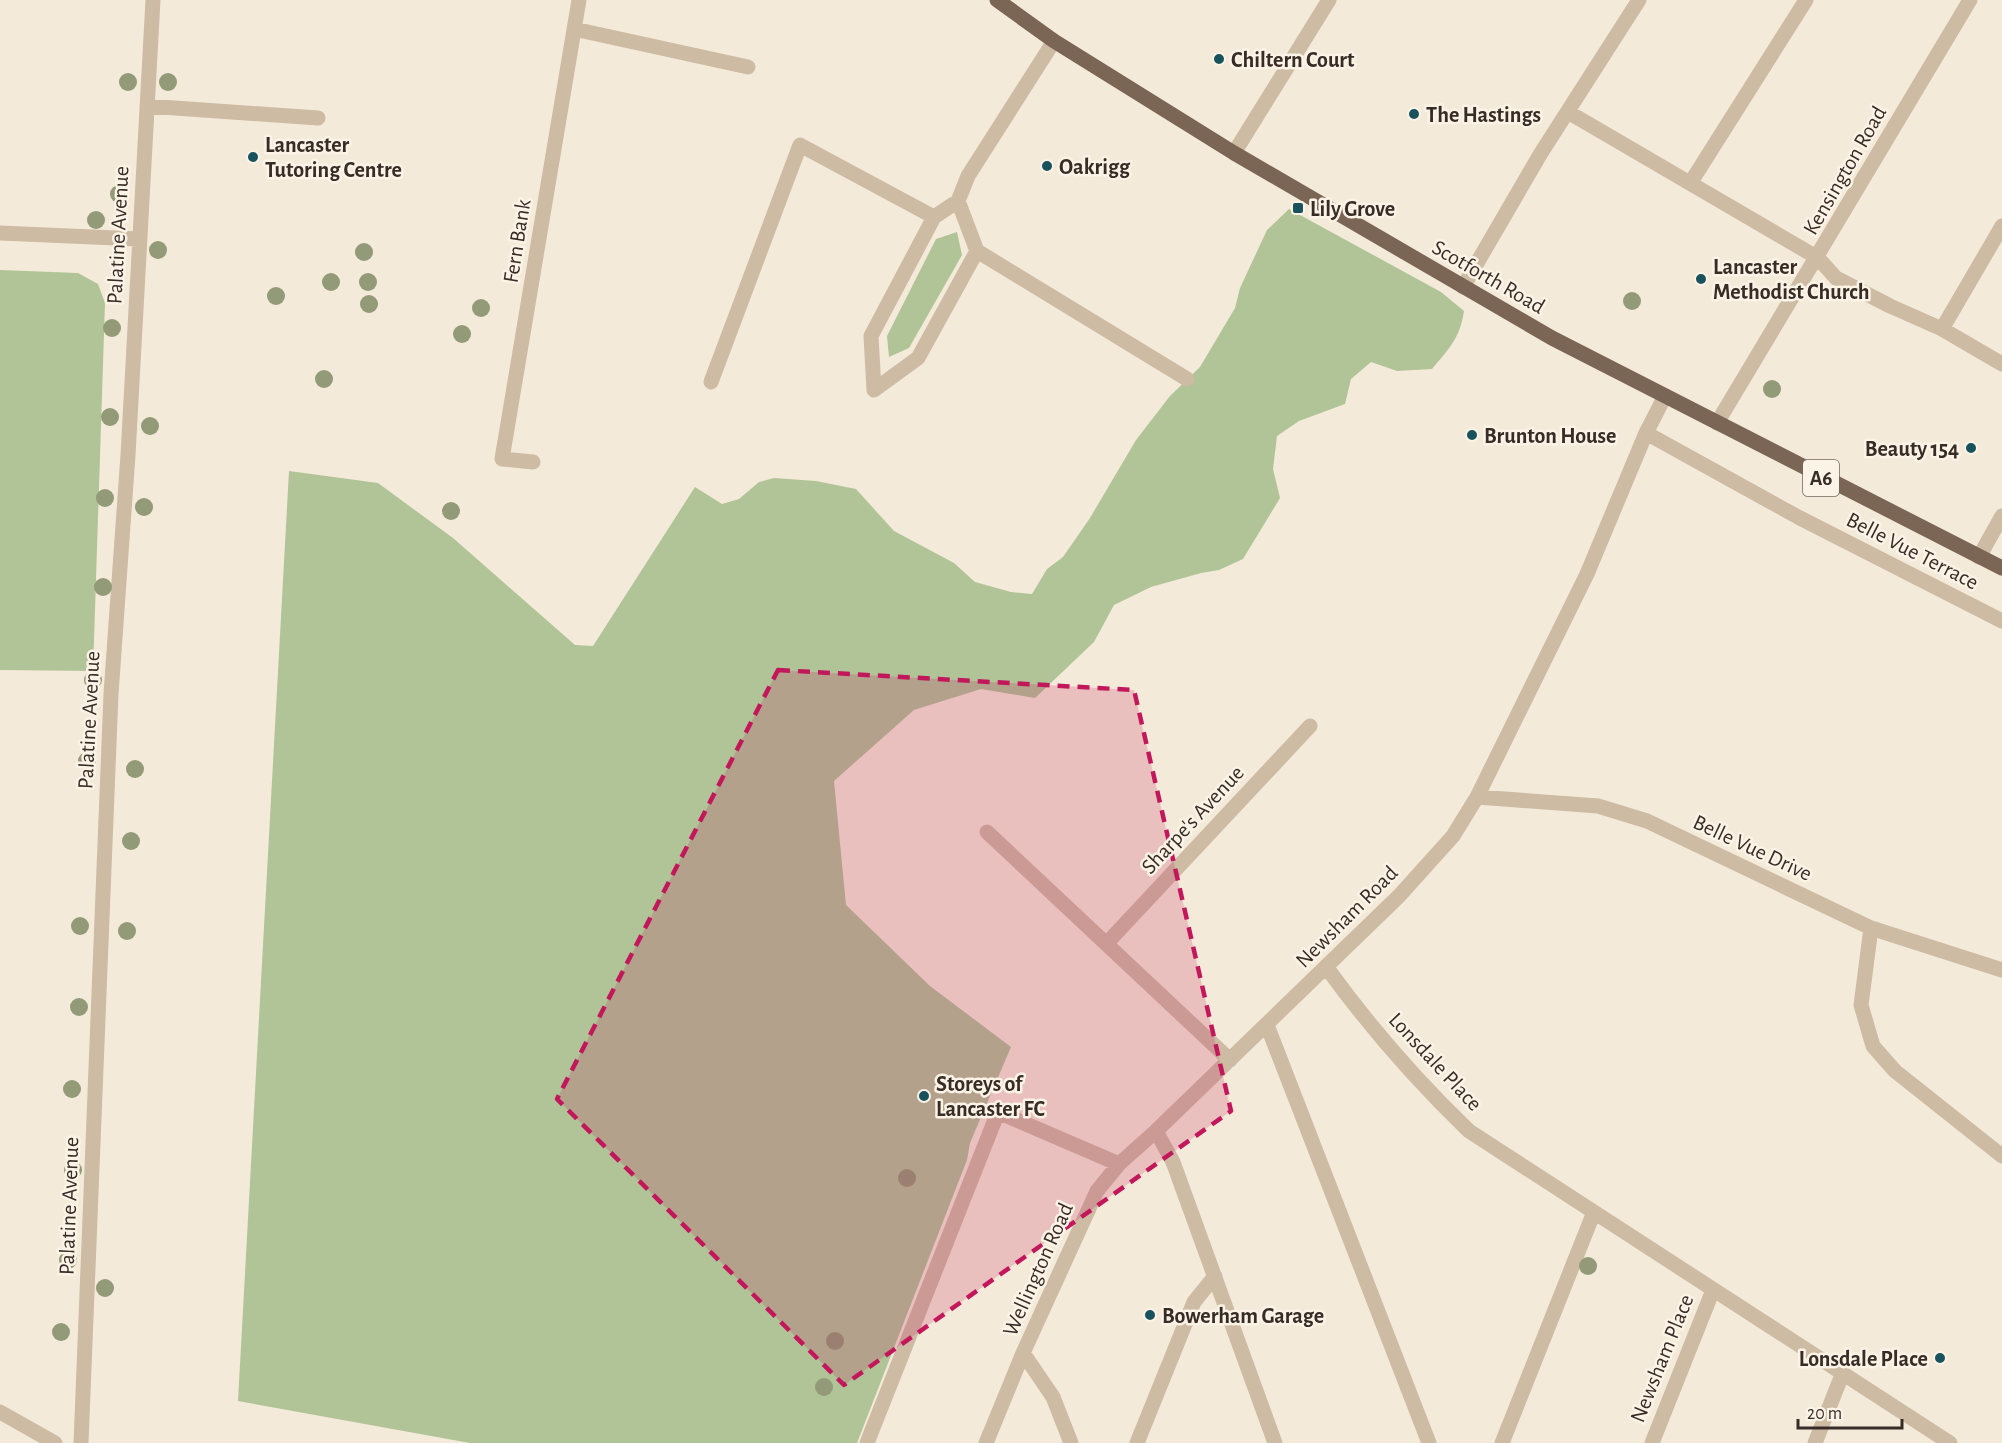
<svg xmlns="http://www.w3.org/2000/svg" width="2002" height="1443" font-family="'Alegreya Sans',sans-serif">
  <rect width="100%" height="100%" fill="#f4ead9"/>
  <path fill="#b1c498" d="M 1289,209 L 1441,292 L 1464,311 C 1460,338 1449,349 1432,369 L 1397,371 L 1371,362 L 1351,379 L 1345,404 L 1299,421 L 1277,436 L 1273,469 L 1280,498 L 1243,559 L 1219,570 L 1201,573 L 1151,587 L 1114,605 L 1094,642 L 1035,698 L 981,689 L 914,710 L 834,781 L 846,905 L 930,986 L 1011,1047 L 970,1143 L 967,1160 L 857,1443 L 470,1443 L 238,1401 L 289,471 L 378,483 L 453,538 L 575,645 L 593,646 L 695,487 L 722,504 L 739,499 L 759,482 L 774,478 L 816,481 L 856,489 L 894,531 L 954,563 L 975,582 L 1011,592 L 1032,594 L 1047,569 L 1063,557 L 1090,518 L 1136,440 L 1170,396 L 1200,367 L 1235,308 L 1240,288 L 1267,230 Z
    M 957,232 L 962,255 L 909,348 L 889,357 L 887,336 L 936,239 Z
    M 0,270 L 78,273 L 98,284 L 105,303 L 93,671 L 0,670 Z"/>
  <g fill="none" stroke-linecap="round" stroke-linejoin="round">
    <path stroke="#cdbba4" stroke-width="15" d="M 574,29 L 748,67
      M 147,106 L 318,118
      M 1568,112 L 1818,258 L 1836,278 L 1890,306 L 1942,329 L 2002,364
      M 1234,153 L 1329,0
      M 1691,182 L 1806,0
      M 958,201 L 977,251 L 918,358 L 874,390 L 871,336 L 934,217 L 958,201 L 968,176 L 1054,41
      M 0,233 L 139,239
      M 977,251 L 1187,379
      M 1463,287 L 1541,153 L 1639,0
      M 1942,329 L 2002,226
      M 711,382 L 800,145 L 934,217
      M 1717,423 L 1970,0
      M 1646,433 L 1798,517 L 2002,621
      M 533,462 L 502,459 L 579,0
      M 1979,557 L 2002,516
      M 1477,797 L 1598,806 L 1647,821 L 1871,928 L 2002,970
      M 987,832 L 1230,1060
      M 1871,928 L 1861,1005 L 1873,1046 L 1895,1071 L 2002,1156
      M 1107,943 L 1310,726
      M 1327,968 C 1369,1026 1417,1081 1469,1131 L 1950,1443
      M 1267,1025 L 1429,1443
      M 1023,1353 L 1053,1397 L 1071,1443
      M 0,1412 L 55,1443
      M 81,1443 L 111,694 L 128,455 L 153,0
      M 867,1443 L 998,1112 L 1119,1164
      M 986,1443 L 1023,1353 L 1097,1191 L 1119,1164 L 1156,1131
      M 1137,1443 L 1194,1302 L 1215,1276
      M 1275,1443 L 1173,1162 L 1156,1131 L 1399,896 L 1453,836 L 1477,797 L 1587,574 L 1646,433 L 1665,396
      M 1502,1443 L 1594,1212
      M 1652,1443 L 1713,1290
      M 1815,1443 L 1842,1375"/>
    <path stroke="#7b6656" stroke-width="15" d="M 997,0 L 1054,41 L 1234,153 L 1552,338 L 2002,568"/>
  </g>
  <g fill="#929a78">
    <circle cx="128" cy="82" r="9"/>
    <circle cx="168" cy="82" r="9"/>
    <circle cx="119" cy="194" r="9"/>
    <circle cx="96" cy="220" r="9"/>
    <circle cx="158" cy="250" r="9"/>
    <circle cx="364" cy="252" r="9"/>
    <circle cx="331" cy="282" r="9"/>
    <circle cx="368" cy="282" r="9"/>
    <circle cx="276" cy="296" r="9"/>
    <circle cx="1632" cy="301" r="9"/>
    <circle cx="369" cy="304" r="9"/>
    <circle cx="481" cy="308" r="9"/>
    <circle cx="112" cy="328" r="9"/>
    <circle cx="462" cy="334" r="9"/>
    <circle cx="324" cy="379" r="9"/>
    <circle cx="1772" cy="389" r="9"/>
    <circle cx="110" cy="417" r="9"/>
    <circle cx="150" cy="426" r="9"/>
    <circle cx="105" cy="498" r="9"/>
    <circle cx="144" cy="507" r="9"/>
    <circle cx="451" cy="511" r="9"/>
    <circle cx="103" cy="587" r="9"/>
    <circle cx="93" cy="680" r="9"/>
    <circle cx="87" cy="761" r="9"/>
    <circle cx="135" cy="769" r="9"/>
    <circle cx="131" cy="841" r="9"/>
    <circle cx="80" cy="926" r="9"/>
    <circle cx="127" cy="931" r="9"/>
    <circle cx="79" cy="1007" r="9"/>
    <circle cx="72" cy="1089" r="9"/>
    <circle cx="73" cy="1170" r="9"/>
    <circle cx="907" cy="1178" r="9"/>
    <circle cx="68" cy="1260" r="9"/>
    <circle cx="1588" cy="1266" r="9"/>
    <circle cx="105" cy="1288" r="9"/>
    <circle cx="61" cy="1332" r="9"/>
    <circle cx="835" cy="1341" r="9"/>
    <circle cx="824" cy="1387" r="9"/>
  </g>
  <path fill="#c2185b" fill-opacity="0.2" stroke="#c2185b" stroke-width="4.5" stroke-dasharray="12 8" stroke-linejoin="round" d="M 778,670 L 1134,690 L 1231,1111 L 844,1385 L 557,1099 Z"/>
  <g fill="#18525d" stroke="#fbf3e6" stroke-width="2">
    <circle cx="1219" cy="59" r="6"/>
    <circle cx="1414" cy="114" r="6"/>
    <circle cx="253" cy="157" r="6"/>
    <circle cx="1047" cy="166" r="6"/>
    <rect x="1292" y="202" width="12" height="12" rx="3"/>
    <circle cx="1701" cy="279" r="6"/>
    <circle cx="1472" cy="435" r="6"/>
    <circle cx="1971" cy="448" r="6"/>
    <circle cx="924" cy="1096" r="6"/>
    <circle cx="1150" cy="1315" r="6"/>
    <circle cx="1940" cy="1358" r="6"/>
  </g>
  <g text-anchor="middle" stroke-width="5" stroke-linejoin="round" paint-order="stroke">
    <rect fill="#fbf3e6" stroke="#726860" stroke-width="1.5" x="1803" y="460" width="36" height="36" rx="4.5"/>
    <g font-size="21" font-weight="bold" fill="#382d26">
      <text x="1821" y="485">A6</text>
    </g>
    <g font-size="22" font-weight="bold" fill="#382d26" stroke="#fbf3e6" text-anchor="start">
      <text x="1231" y="67">Chiltern Court</text>
      <text x="1426" y="122">The Hastings</text>
      <text x="265" y="152">Lancaster<tspan x="265" dy="25">Tutoring Centre</tspan></text>
      <text x="1059" y="174">Oakrigg</text>
      <text x="1310" y="216">Lily Grove</text>
      <text x="1713" y="274">Lancaster<tspan x="1713" dy="25">Methodist Church</tspan></text>
      <text x="1484" y="443">Brunton House</text>
      <text x="1959" y="456" text-anchor="end">Beauty 154</text>
      <text x="936" y="1091">Storeys of<tspan x="936" dy="25">Lancaster FC</tspan></text>
      <text x="1162" y="1323">Bowerham Garage</text>
      <text x="1928" y="1366" text-anchor="end">Lonsdale Place</text>
    </g>
    <g font-size="22" fill="#382d26" stroke="#fbf3e6">
      <text transform="translate(1844 170) rotate(-60)" y="8">Kensington Road</text>
      <text transform="translate(117 235) rotate(-87)" y="8">Palatine Avenue</text>
      <text transform="translate(516 241) rotate(-81)" y="8">Fern Bank</text>
      <text transform="translate(1489 276) rotate(30)" y="8">Scotforth Road</text>
      <text transform="translate(1913 550) rotate(27)" y="8">Belle Vue Terrace</text>
      <text transform="translate(88 720) rotate(-87)" y="8">Palatine Avenue</text>
      <text transform="translate(1192 819) rotate(-47)" y="8">Sharpe's Avenue</text>
      <text transform="translate(1753 847) rotate(25)" y="8">Belle Vue Drive</text>
      <text transform="translate(1346 916) rotate(-45)" y="8">Newsham Road</text>
      <text transform="translate(1436 1061) rotate(47)" y="8">Lonsdale Place</text>
      <text transform="translate(68 1206) rotate(-88)" y="8">Palatine Avenue</text>
      <text transform="translate(1037 1269) rotate(-66)" y="8">Wellington Road</text>
      <text transform="translate(1661 1358) rotate(-68)" y="8">Newsham Place</text>
    </g>
  </g>
  <path d="M1798 1419v9h104v-9" fill="none" stroke="#382d26" stroke-width="3"/>
  <text x="1807" y="1419" font-size="18" fill="#382d26" stroke="#fbf3e6" stroke-width="4.5" paint-order="stroke">20 m</text>
</svg>
